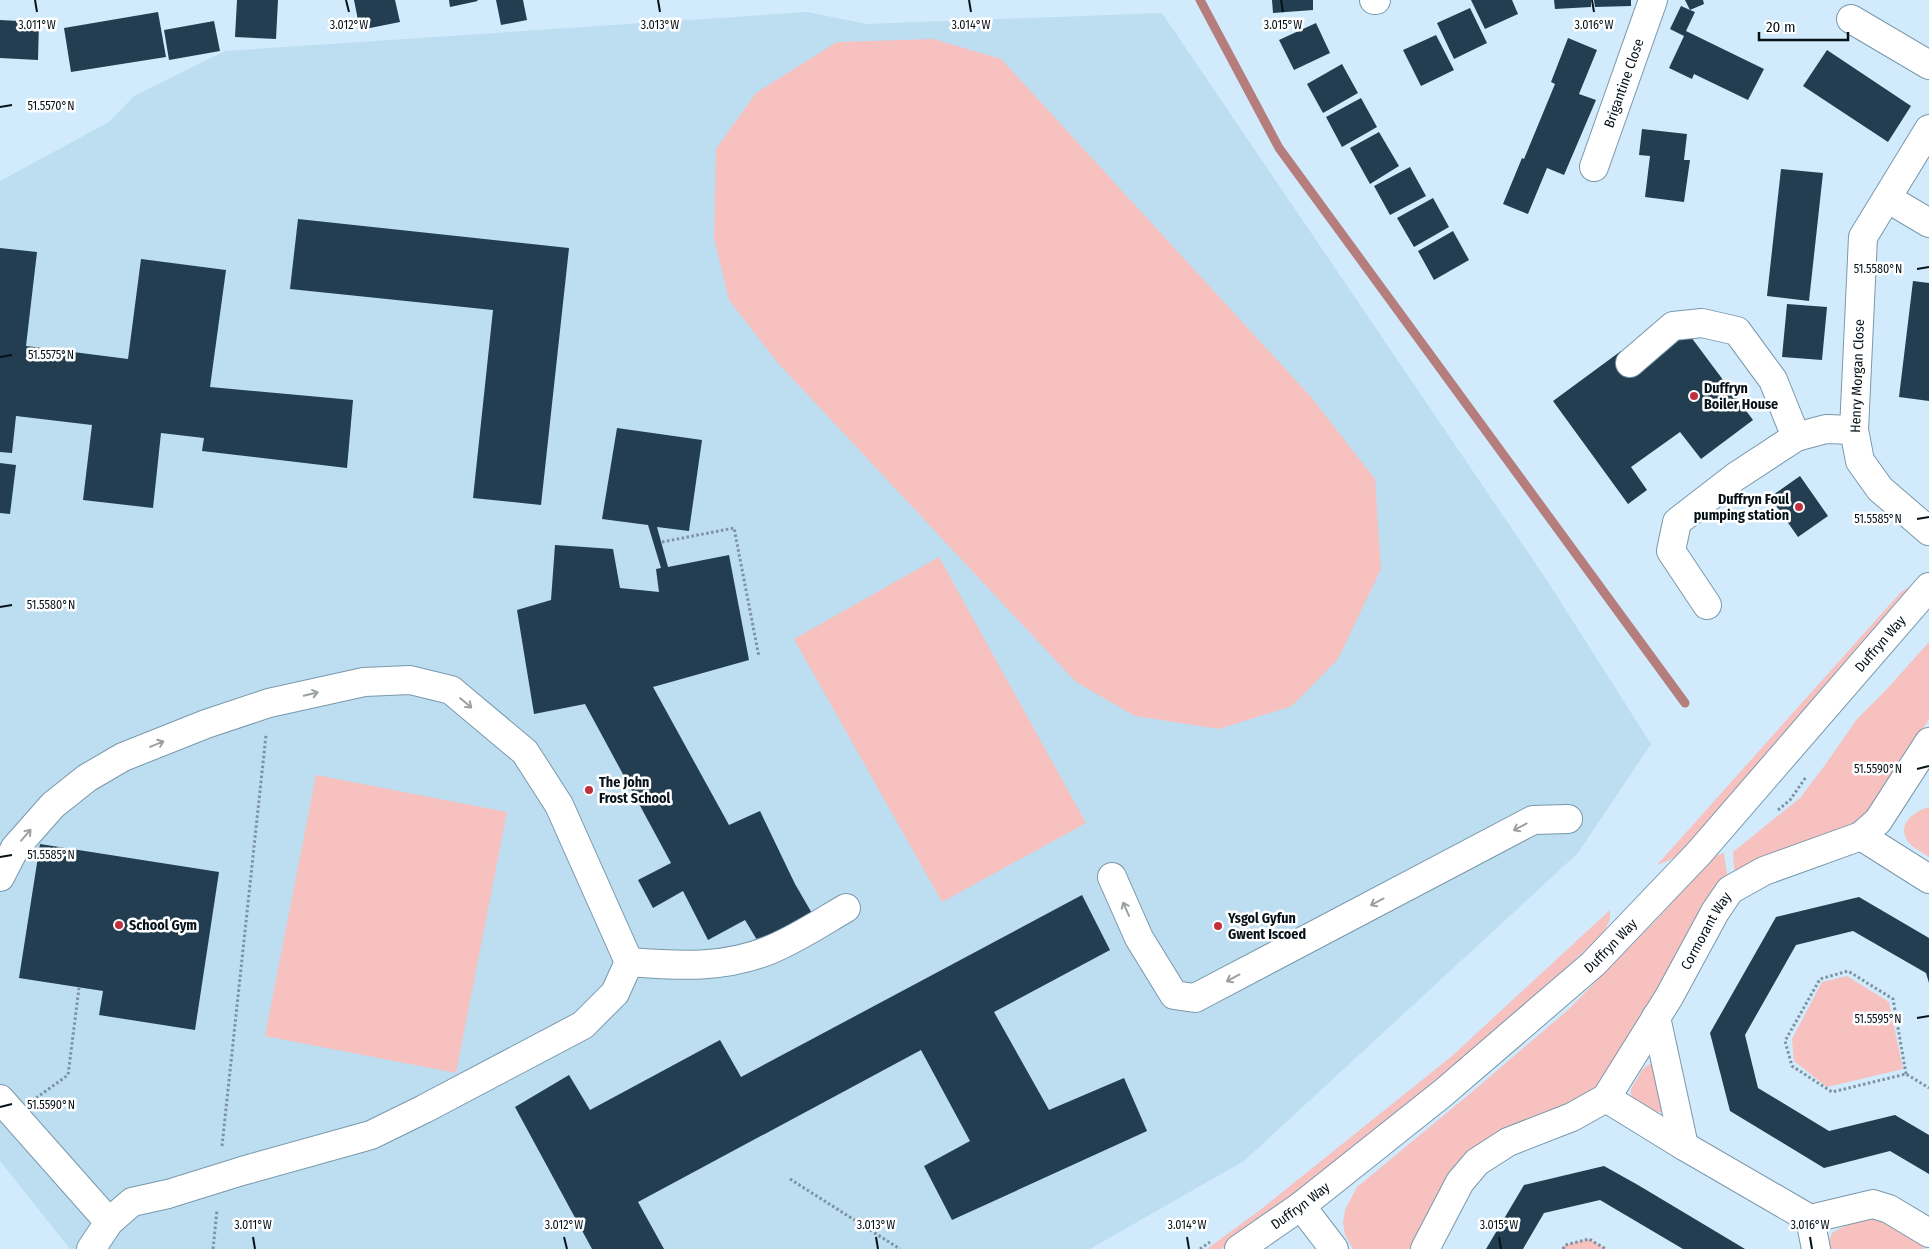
<svg xmlns="http://www.w3.org/2000/svg" width="1929" height="1249" font-family="'Fira Sans Condensed',sans-serif">
  <rect width="100%" height="100%" fill="#d1ebfd"/>
  <path fill="#bdddf1" d="M 807,12 L 867,24 L 1162,13 L 1548,582 L 1651,744 L 1578,853 L 1244,1161 L 1090,1249 L 70,1249 L 0,1161 L 0,181 L 109,122 L 134,96 L 225,51 Z"/>
  <path fill="#f6c1be" d="M 933,39 L 1001,59 L 1311,397 L 1375,479 L 1381,569 L 1338,659 L 1292,706 L 1219,729 L 1135,716 L 1076,682 L 778,363 L 729,300 L 714,238 L 716,149 L 756,93 L 837,42 Z
    M 939,557 L 1086,823 L 942,902 L 794,639 Z
    M 1909,587 L 1918,587 L 1683,852 L 1670,860 L 1657,865 L 1901,592 Z
    M 1929,642 L 1929,719 L 1881,799 L 1866,815 L 1849,826 L 1735,881 L 1733,852 L 1800,798 L 1825,765 L 1857,719 L 1886,690 Z
    M 316,775 L 507,812 L 456,1073 L 265,1036 Z
    M 1929,807 L 1929,857 C 1922,852 1911,847 1907,840 C 1897,823 1915,811 1929,807 Z
    M 1724,853 L 1729,886 L 1598,1086 L 1578,1100 L 1507,1131 L 1416,1249 L 1353,1249 L 1345,1235 L 1343,1222 L 1345,1210 L 1357,1187 L 1472,1092 L 1569,1009 L 1660,916 L 1713,857 Z
    M 1610,910 L 1610,919 L 1603,934 L 1456,1069 L 1311,1188 L 1221,1249 L 1207,1249 L 1260,1210 L 1452,1056 Z
    M 1847,976 L 1889,1002 L 1903,1069 L 1827,1087 L 1794,1061 L 1792,1039 L 1822,982 Z
    M 1650,1064 L 1656,1067 L 1663,1107 L 1661,1112 C 1652,1112 1628,1101 1631,1090 C 1632,1085 1637,1080 1639,1076 C 1642,1070 1644,1067 1650,1064 Z
    M 1871,1218 L 1885,1219 L 1921,1243 L 1924,1249 L 1826,1249 L 1832,1233 L 1843,1227 Z
    M 1589,1239 L 1606,1249 L 1563,1249 L 1565,1245 Z"/>
  <g fill="none" stroke-linecap="round" stroke-linejoin="round">
    <path stroke="#b57d7b" stroke-width="9" d="M 1200,0 L 1279,148 L 1685,703"/>
  </g>
  <path fill="#223e50" d="M 237,0 L 278,0 L 276,39 L 235,37 Z
    M 354,0 L 395,0 L 400,22 L 360,30 Z
    M 449,0 L 477,0 L 478,1 L 450,7 Z
    M 496,0 L 523,0 L 527,20 L 501,25 Z
    M 1272,0 L 1313,0 L 1313,10 L 1273,13 Z
    M 1471,0 L 1512,0 L 1518,14 L 1485,29 Z
    M 1554,0 L 1591,0 L 1591,7 L 1555,9 Z
    M 1594,0 L 1631,0 L 1631,6 L 1595,7 Z
    M 1685,0 L 1703,0 L 1704,4 L 1690,10 L 1695,12 L 1686,31 L 1764,69 L 1748,100 L 1694,74 L 1692,79 L 1669,68 L 1684,36 L 1670,29 L 1681,6 L 1690,10 Z
    M 1470,8 L 1487,43 L 1454,59 L 1437,23 Z
    M 158,12 L 166,57 L 71,72 L 64,28 Z
    M 0,20 L 39,22 L 38,60 L 0,58 Z
    M 214,21 L 220,51 L 169,60 L 164,30 Z
    M 1316,23 L 1330,53 L 1294,70 L 1279,40 Z
    M 1436,35 L 1454,70 L 1421,86 L 1403,50 Z
    M 1568,38 L 1597,50 L 1579,94 L 1596,100 L 1564,175 L 1547,168 L 1528,214 L 1503,204 L 1522,158 L 1524,159 L 1555,84 L 1551,82 Z
    M 1827,50 L 1911,106 L 1888,142 L 1803,86 Z
    M 1342,64 L 1358,93 L 1323,113 L 1307,84 Z
    M 1361,98 L 1377,127 L 1342,147 L 1326,117 Z
    M 1642,129 L 1687,134 L 1684,160 L 1690,160 L 1684,202 L 1645,197 L 1650,156 L 1639,155 Z
    M 1379,132 L 1399,166 L 1370,184 L 1350,148 Z
    M 1410,167 L 1426,196 L 1390,215 L 1374,186 Z
    M 1781,169 L 1823,173 L 1809,301 L 1767,296 Z
    M 1433,198 L 1449,227 L 1414,247 L 1397,218 Z
    M 298,219 L 569,248 L 541,505 L 473,498 L 493,310 L 290,289 Z
    M 1453,231 L 1469,260 L 1434,280 L 1418,251 Z
    M 0,248 L 37,252 L 26,346 L 128,359 L 141,259 L 226,270 L 210,387 L 353,400 L 347,468 L 202,451 L 204,438 L 161,433 L 153,508 L 83,500 L 92,425 L 16,416 L 12,453 L 0,452 Z
    M 1913,281 L 1929,283 L 1929,401 L 1899,397 Z
    M 1787,304 L 1827,307 L 1822,360 L 1782,357 Z
    M 1688,333 L 1753,420 L 1701,459 L 1680,432 L 1631,467 L 1647,490 L 1628,504 L 1553,401 L 1621,351 L 1636,372 Z
    M 617,428 L 702,440 L 689,531 L 657,527 L 668,567 L 729,555 L 749,660 L 653,687 L 729,825 L 760,811 L 795,884 L 813,915 L 760,945 L 745,920 L 708,940 L 683,891 L 653,908 L 638,880 L 671,863 L 585,704 L 534,714 L 517,610 L 551,600 L 555,545 L 613,549 L 620,588 L 659,592 L 656,569 L 661,568 L 648,525 L 602,519 Z
    M 0,463 L 16,465 L 10,514 L 0,513 Z
    M 1800,476 L 1828,516 L 1798,537 L 1770,497 Z
    M 40,844 L 219,872 L 195,1030 L 99,1015 L 103,991 L 19,978 Z
    M 1082,895 L 1110,950 L 994,1012 L 1049,1110 L 1124,1078 L 1147,1131 L 952,1220 L 924,1166 L 970,1141 L 921,1050 L 638,1202 L 664,1249 L 592,1249 L 515,1107 L 569,1075 L 590,1110 L 720,1040 L 741,1077 Z
    M 1859,897 L 1929,938 L 1929,983 L 1926,973 L 1853,931 L 1796,945 L 1745,1035 L 1758,1088 L 1829,1131 L 1895,1115 L 1929,1135 L 1929,1174 L 1890,1151 L 1824,1168 L 1730,1111 L 1710,1033 L 1776,917 Z
    M 1604,1166 L 1638,1185 L 1745,1249 L 1683,1249 L 1600,1200 L 1544,1213 L 1523,1249 L 1486,1249 L 1524,1185 Z"/>
  <g fill="none" stroke-linecap="round" stroke-linejoin="round">
    <g stroke="#7998ac" stroke-width="30">
      <g id="minor">
        <path d="M 1374,0 L 1376,0"/>
        <path d="M 1851,19 L 1929,65"/>
        <path d="M 1929,129 L 1863,237 L 1854,430 L 1860,461 L 1880,489 L 1929,531"/>
        <path id="s1" d="M 1594,167 L 1653,0"/>
        <path d="M 1887,198 L 1929,223"/>
        <path d="M 1630,363 L 1673,326 L 1702,323 L 1737,331 L 1773,380 L 1796,437"/>
        <path d="M 1707,605 L 1671,551 L 1677,522 L 1735,477 L 1796,437 L 1826,429 L 1854,430"/>
        <path d="M 1861,836 L 1929,879"/>
        <path d="M 0,877 L 15,848 L 53,805 L 87,778 L 123,757 L 206,724 L 269,703 L 364,682 L 410,680 L 451,690 L 525,752 L 559,805 L 629,962 L 615,993 L 583,1025 L 424,1109 L 371,1135 L 242,1171 L 168,1194 L 132,1202 L 109,1222 L 91,1249"/>
        <path d="M 1112,877 L 1139,938 L 1174,995 L 1195,998 L 1533,820 L 1568,819"/>
        <path d="M 629,962 C 679,966 725,969 772,949 C 798,938 822,922 846,908"/>
        <path d="M 1656,1017 L 1684,1146"/>
        <path d="M 1606,1098 L 1684,1146 L 1810,1219 L 1873,1204 L 1889,1209 L 1929,1233"/>
        <path d="M 0,1099 L 109,1222"/>
        <path d="M 1301,1206 L 1334,1249"/>
        <path d="M 1810,1219 L 1816,1249"/>
        <path id="s2" d="M 1239,1249 L 1301,1206 L 1443,1093 L 1593,964 L 1699,853 L 1929,587"/>
        <path id="s3" d="M 1425,1249 L 1460,1182 L 1477,1162 L 1508,1142 L 1572,1117 L 1606,1098 L 1669,997 L 1715,912 L 1730,890 L 1764,871 L 1861,836 L 1878,821 L 1929,742"/>
      </g>
    </g>
    <path stroke="#7d929f" stroke-width="3" stroke-dasharray="2.5 2.5" stroke-linecap="butt" d="M 662,542 L 734,528 L 759,657
      M 1778,810 L 1790,800 L 1806,777
      M 1906,1074 L 1893,999 L 1848,971 L 1820,979 L 1785,1041 L 1792,1066 L 1832,1092 L 1906,1074 L 1929,1088
      M 36,1098 L 68,1075 L 79,988
      M 222,1146 L 266,735
      M 790,1179 L 900,1249
      M 213,1249 L 217,1210
      M 1200,1249 L 1210,1242
      M 1563,1249 L 1565,1245 L 1589,1239 L 1606,1249"/>
    <use href="#minor" stroke="#fff" stroke-width="28"/>
  </g>
  <defs><path id="oneway-shaft" d="M-6 0H5M1.5-3L5.5 0L1.5 3" fill="none" stroke-width="1.6" stroke-linecap="round" stroke-linejoin="round" transform="scale(1.25)"/></defs>
  <g stroke="#9ba0a3">
    <use href="#oneway-shaft" transform="translate(311 694) rotate(-13)"/>
    <use href="#oneway-shaft" transform="translate(466 703) rotate(40)"/>
    <use href="#oneway-shaft" transform="translate(157 744) rotate(-22)"/>
    <use href="#oneway-shaft" transform="translate(1520 827) rotate(152)"/>
    <use href="#oneway-shaft" transform="translate(26 835) rotate(-49)"/>
    <use href="#oneway-shaft" transform="translate(1377 902) rotate(152)"/>
    <use href="#oneway-shaft" transform="translate(1126 909) rotate(-114)"/>
    <use href="#oneway-shaft" transform="translate(1233 978) rotate(152)"/>
  </g>
  <path fill="none" stroke="#061219" stroke-width="2" d="M 35,0 L 37,12M 346,0 L 349,12M 658,0 L 660,12M 969,0 L 971,12M 1281,0 L 1283,12M 1592,0 L 1594,12M 0,107 L 12,105M 1917,269 L 1929,267M 0,357 L 12,355M 1917,519 L 1929,517M 0,607 L 12,605M 1917,769 L 1929,766M 0,857 L 12,855M 1917,1018 L 1929,1016M 0,1107 L 12,1104M 253,1237 L 255,1249M 564,1237 L 567,1249M 876,1237 L 878,1249M 1187,1237 L 1189,1249M 1499,1237 L 1501,1249M 1810,1237 L 1812,1249"/>
  <g fill="#c0303c" stroke="#fff" stroke-width="2">
    <circle cx="1694" cy="396" r="5"/>
    <circle cx="1799" cy="507" r="5"/>
    <circle cx="589" cy="790" r="5"/>
    <circle cx="119" cy="925" r="5"/>
    <circle cx="1218" cy="926" r="5"/>
  </g>
  <g text-anchor="middle" stroke-width="5" stroke-linejoin="round" paint-order="stroke">
    <g font-size="14" fill="#061219" stroke="#fff">
      <text dy="5" stroke="none"><textPath href="#s1" startOffset="89">Brigantine Close</textPath></text>
      <text transform="translate(1857 376) rotate(-88)" y="5">Henry Morgan Close</text>
      <text dy="5" stroke="none"><textPath href="#s2" startOffset="885">Duffryn Way</textPath></text>
      <text dy="5" stroke="none"><textPath href="#s3" startOffset="441">Cormorant Way</textPath></text>
      <text dy="5" stroke="none"><textPath href="#s2" startOffset="480">Duffryn Way</textPath></text>
      <text dy="5" stroke="none"><textPath href="#s2" startOffset="75">Duffryn Way</textPath></text>
    </g>
    <g font-size="14" font-weight="bold" fill="#061219" stroke="#fff" text-anchor="start">
      <text x="1704" y="393">Duffryn<tspan x="1704" dy="16">Boiler House</tspan></text>
      <text x="1789" y="504" text-anchor="end">Duffryn Foul<tspan x="1789" dy="16">pumping station</tspan></text>
      <text x="599" y="787">The John<tspan x="599" dy="16">Frost School</tspan></text>
      <text x="1228" y="923">Ysgol Gyfun<tspan x="1228" dy="16">Gwent Iscoed</tspan></text>
      <text x="129" y="930">School Gym</text>
    </g>
  </g>
  <g font-size="12" text-anchor="middle" fill="#061219" stroke="#fff" stroke-width="5" stroke-linejoin="round" paint-order="stroke">
    <text x="37" y="29">3.011°W</text>
    <text x="349" y="29">3.012°W</text>
    <text x="660" y="29">3.013°W</text>
    <text x="971" y="29">3.014°W</text>
    <text x="1283" y="29">3.015°W</text>
    <text x="1594" y="29">3.016°W</text>
    <text x="51" y="110">51.5570°N</text>
    <text x="1878" y="273">51.5580°N</text>
    <text x="51" y="359">51.5575°N</text>
    <text x="1878" y="523">51.5585°N</text>
    <text x="51" y="609">51.5580°N</text>
    <text x="1878" y="773">51.5590°N</text>
    <text x="51" y="859">51.5585°N</text>
    <text x="1878" y="1023">51.5595°N</text>
    <text x="51" y="1109">51.5590°N</text>
    <text x="253" y="1229">3.011°W</text>
    <text x="564" y="1229">3.012°W</text>
    <text x="876" y="1229">3.013°W</text>
    <text x="1187" y="1229">3.014°W</text>
    <text x="1499" y="1229">3.015°W</text>
    <text x="1810" y="1229">3.016°W</text>
  </g>
  <path d="M1759 32v8h89v-8" fill="none" stroke="#061219" stroke-width="2.5"/>
  <text x="1766" y="32" font-size="15" fill="#061219" stroke="#ffffff" stroke-width="4" paint-order="stroke">20 m</text>
</svg>
